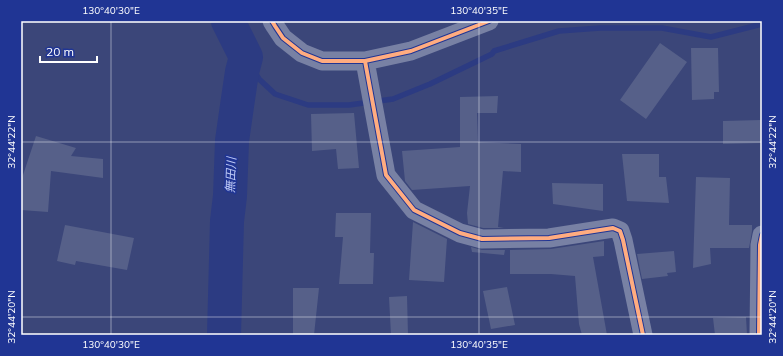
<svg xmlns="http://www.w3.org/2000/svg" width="783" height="356" font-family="Mulish,'Noto Sans JP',sans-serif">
  <rect width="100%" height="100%" fill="#3b4679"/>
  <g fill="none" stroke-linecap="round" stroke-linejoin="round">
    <path stroke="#2c3b82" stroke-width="5.5" d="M 246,57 L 259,79 L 275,94 L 308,105 L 349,105 L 393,99 L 430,84 L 492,54 L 494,51 L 559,31 L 600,28 L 662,28 L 711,37 L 762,24"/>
    <path stroke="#2c3b82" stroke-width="34" d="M 224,335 L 227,221 L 230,196 L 232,141 L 238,99 L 242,72 L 246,57 L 228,21"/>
  </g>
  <path fill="#566089" d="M 660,43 L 687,62 L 646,119 L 620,100 Z
    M 691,48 L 718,48 L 719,92 L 714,92 L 714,99 L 692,100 Z
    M 498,96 L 497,113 L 477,113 L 478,142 L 521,144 L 521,172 L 503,171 L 498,227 L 504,228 L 483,228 L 468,224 L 467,213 L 470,186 L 412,190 L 405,181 L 402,151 L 460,147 L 460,97 Z
    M 354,113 L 359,168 L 338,169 L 336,149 L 312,151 L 311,114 Z
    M 761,120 L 761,143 L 723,144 L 723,121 Z
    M 36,136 L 76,148 L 71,156 L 103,159 L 103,178 L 51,171 L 48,212 L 21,210 L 21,181 Z
    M 622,154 L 659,154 L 659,177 L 666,177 L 669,203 L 627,201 Z
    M 696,177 L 730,178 L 729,225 L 752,225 L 752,231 L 749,248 L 710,248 L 711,264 L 693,268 Z
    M 552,183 L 603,184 L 603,211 L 553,204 Z
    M 336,213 L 371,213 L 370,253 L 374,253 L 373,284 L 339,284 L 343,237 L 335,237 Z
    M 413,222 L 447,239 L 444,282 L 409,280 Z
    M 65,225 L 134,238 L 127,270 L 76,261 L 75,265 L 57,261 Z
    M 604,241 L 604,256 L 593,257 L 607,335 L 582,335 L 579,324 L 575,276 L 551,274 L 510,274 L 510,250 L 551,249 Z
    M 471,247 L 482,250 L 505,250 L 504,255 L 472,252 Z
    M 674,251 L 676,272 L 667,273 L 668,276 L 642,279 L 637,254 Z
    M 507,287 L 515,325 L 491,329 L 483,291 Z
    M 293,288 L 319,288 L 314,335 L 293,335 Z
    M 407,296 L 408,335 L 391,335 L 389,297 Z
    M 746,317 L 747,335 L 715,335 L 713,318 Z"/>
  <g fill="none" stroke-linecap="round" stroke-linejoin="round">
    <path stroke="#7881a4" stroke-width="19" d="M 272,21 L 275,26 L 283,38 L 302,53 L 322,61 L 365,61 L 411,51 L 489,21
      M 365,61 L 386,175 L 414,210 L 460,233 L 482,239 L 549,238 L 613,228 L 620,231 L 623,240 L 643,335
      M 759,335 L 760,245 L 762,235"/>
    <g stroke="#203594" stroke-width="6">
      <path id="cycleway" d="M 272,21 L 275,26 L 283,38 L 302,53 L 322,61 L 365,61 L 411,51 L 489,21
        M 365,61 L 386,175 L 414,210 L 460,233 L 482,239 L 549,238 L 613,228 L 620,231 L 623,240 L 643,335
        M 759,335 L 760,245 L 762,235"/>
    </g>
    <use href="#cycleway" stroke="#ffac80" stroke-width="4"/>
  </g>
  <path fill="none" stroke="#fff" stroke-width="1" stroke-opacity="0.45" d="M 111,21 L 111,335M 479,21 L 479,335M 21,142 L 762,142M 21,317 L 762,317"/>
  <g text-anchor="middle" stroke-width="3" stroke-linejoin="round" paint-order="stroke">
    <g font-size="12" font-style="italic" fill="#bfcaf5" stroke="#203594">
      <text transform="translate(231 175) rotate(-88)" y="4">無田川</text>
    </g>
  </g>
  <rect width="783" height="356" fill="none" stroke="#203594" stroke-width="44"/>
  <path d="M40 56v6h57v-6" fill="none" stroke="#ffffff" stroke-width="2"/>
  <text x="46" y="56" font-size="12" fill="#ffffff" stroke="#203594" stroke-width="3" paint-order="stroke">20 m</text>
  <rect x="22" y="22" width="739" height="312" fill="none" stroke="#fff" stroke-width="1.5"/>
  <g font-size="10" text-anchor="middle" fill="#fff">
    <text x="111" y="14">130°40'30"E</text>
    <text x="479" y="14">130°40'35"E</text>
    <text transform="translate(11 142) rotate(-90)" y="4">32°44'22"N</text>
    <text transform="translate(772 142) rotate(-90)" y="4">32°44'22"N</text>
    <text transform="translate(11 317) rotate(-90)" y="4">32°44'20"N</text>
    <text transform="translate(772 317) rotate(-90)" y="4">32°44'20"N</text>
    <text x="111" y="348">130°40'30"E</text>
    <text x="479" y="348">130°40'35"E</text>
  </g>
</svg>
